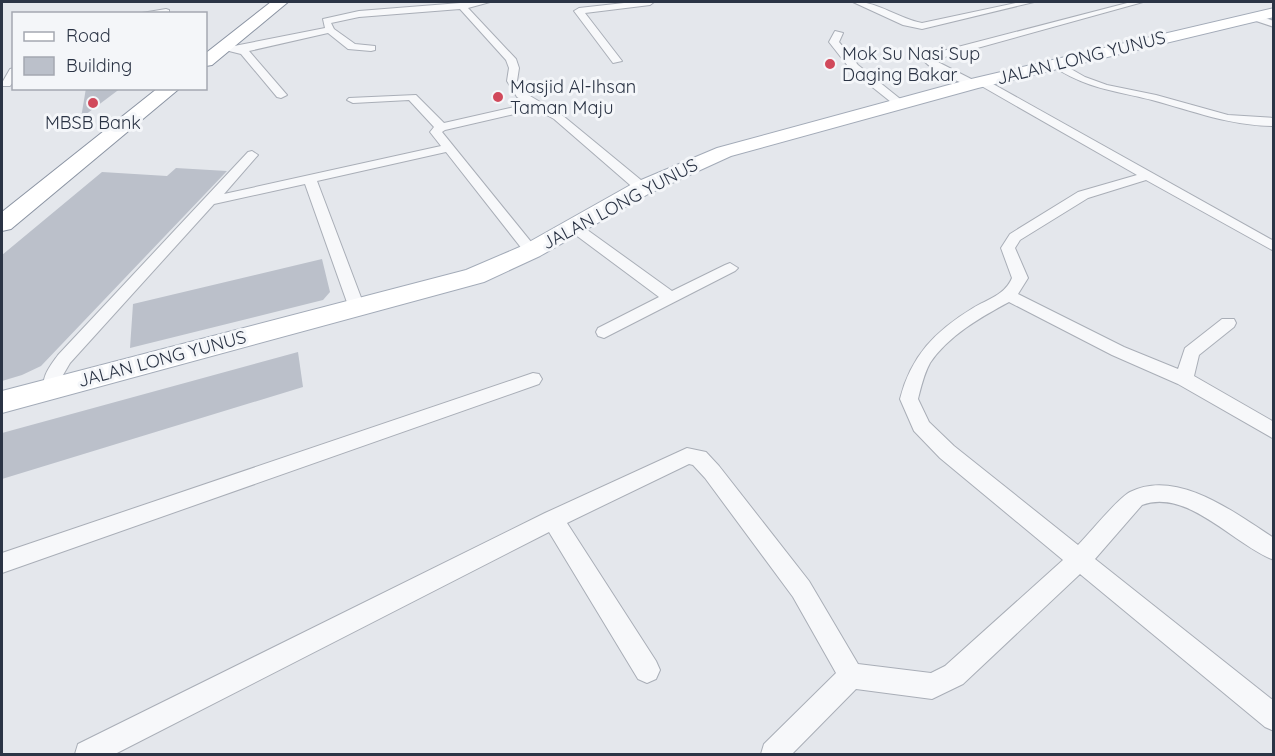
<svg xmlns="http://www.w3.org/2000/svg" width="1275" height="756" font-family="Quicksand,sans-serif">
  <rect width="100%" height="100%" fill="#e4e7ec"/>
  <path fill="#bbc0ca" d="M 86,88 L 121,88 L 81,118 Z
    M 176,168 L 227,171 L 41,366 L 22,375 L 2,381 L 2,255 L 102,172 L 167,176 Z
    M 322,259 L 330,292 L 323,300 L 130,348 L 133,304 Z
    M 298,352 L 303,387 L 2,479 L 2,433 Z"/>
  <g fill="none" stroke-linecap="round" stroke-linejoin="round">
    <g stroke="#a9aeb7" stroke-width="2">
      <path id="minor" d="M 473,2 L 490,2 L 468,8 L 516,59 L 519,68 L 517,81 L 525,93 L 562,115 L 647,185 L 649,188 L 647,191 L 637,191 L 554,119 L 536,109 L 445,130 L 442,132 L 536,248 L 538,251 L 536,254 L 526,254 L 446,152 L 317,181 L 365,308 L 363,312 L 351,312 L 349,308 L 305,184 L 214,204 L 70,363 L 63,375 L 58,393 L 52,395 L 46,393 C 38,380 51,365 58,355 L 248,152 L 252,151 L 258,155 L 224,194 L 441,146 L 430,132 L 434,127 L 409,100 L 353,103 L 347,100 L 349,98 L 416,95 L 444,123 L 528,104 L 517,97 L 507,81 L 509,68 L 506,60 L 460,9 L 359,17 L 331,23 L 334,29 L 355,44 L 375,46 L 375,50 L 371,51 L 348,49 L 328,33 L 249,51 L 287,95 L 281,98 L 277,97 L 241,54 L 229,51 L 229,47 L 325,28 L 323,19 L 359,11 Z
        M 633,2 L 654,2 L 650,5 L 585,13 L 622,61 L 613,63 L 574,11 L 579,8 Z
        M 853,2 C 875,0 899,19 922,23 L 1020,2 L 1034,2 L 922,29 L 903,25 Z
        M 1131,2 L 1143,2 L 934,60 L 977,82 L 986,80 L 1274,241 L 1274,251 L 1146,180 L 1088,198 L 1020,240 L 1015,248 L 1028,278 L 1018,294 L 1124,347 L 1178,369 L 1185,348 L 1222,319 L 1234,319 L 1236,323 L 1234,327 L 1199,355 L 1194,376 L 1274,422 L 1274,439 L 1178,384 L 1112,355 L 1009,302 C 981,317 948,336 930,363 C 924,374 921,387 918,399 L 929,422 L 954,446 L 1078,545 C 1090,533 1117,499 1130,492 C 1177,468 1235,513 1274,538 L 1274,560 C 1234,545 1188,488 1142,505 L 1095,559 L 1274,701 L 1274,731 L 1265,727 L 1080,574 L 963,684 L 932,699 L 856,689 L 792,754 L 761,754 L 764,744 L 836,673 L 793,597 L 705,478 L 693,465 L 689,464 L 567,523 L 656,661 L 660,670 L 656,679 L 647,683 L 638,679 L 549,532 L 115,754 L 75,754 L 78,744 L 545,513 L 687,448 L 706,452 L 719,466 L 809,581 L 858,664 L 931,673 L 945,666 L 1063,560 L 940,458 L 914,431 L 900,399 C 911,356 935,331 973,308 C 988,299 1005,295 1012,278 L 1001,248 L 1010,234 L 1078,192 L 1137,175 L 978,84 C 969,90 932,70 924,61 L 927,55 Z
        M 166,9 L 169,10 L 169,14 L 136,14 Z
        M 1253,14 L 1274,21 L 1274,27 L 1250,19 L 1248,17 Z
        M 835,31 L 843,33 L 839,42 L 858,65 L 904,102 L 904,106 L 896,106 L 851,70 L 829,42 Z
        M 1057,61 L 1085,77 L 1107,85 L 1156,95 L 1228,115 L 1274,118 L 1274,126 C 1231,126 1193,111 1152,100 C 1116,91 1084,88 1053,66 L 1052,64 Z
        M 14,68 L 14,81 L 10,86 L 2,86 L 2,83 L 10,69 Z
        M 574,223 L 579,224 L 672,291 L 725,265 L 730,263 L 738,268 L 735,271 L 604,338 L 598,336 L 596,332 L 598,328 L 659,297 L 569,230 L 567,227 Z
        M 533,373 L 539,374 L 542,379 L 539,384 L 2,573 L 2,553 Z"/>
    </g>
    <g stroke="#a3abb8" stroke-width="2">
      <path id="primary" d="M 1274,8 L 1274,17 L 978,88 L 731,156 L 650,193 L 540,256 L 484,282 L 2,413 L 2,391 L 466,270 L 522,246 L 634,183 L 717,148 L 967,80 Z"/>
    </g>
    <g stroke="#8b94a3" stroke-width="2">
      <path id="trunk" d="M 271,2 L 288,2 L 212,65 L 206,66 L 206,53 Z
        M 158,88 L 180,88 L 11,229 L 2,231 L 2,212 Z"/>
    </g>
    <use href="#minor" fill="#f7f8fa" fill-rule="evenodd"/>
    <use href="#primary" fill="#fff" fill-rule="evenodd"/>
    <use href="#trunk" fill="#fff" fill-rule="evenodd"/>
  </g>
  <g fill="#d1495b" stroke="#f4f6f9" stroke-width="2">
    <circle cx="830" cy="64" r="6"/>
    <circle cx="498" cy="97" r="6"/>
    <circle cx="93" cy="103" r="6"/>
  </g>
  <g text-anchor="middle" stroke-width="6" stroke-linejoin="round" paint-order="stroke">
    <g font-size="18" fill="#2b3445" stroke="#f4f6f9" text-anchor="start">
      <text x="842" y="60">Mok Su Nasi Sup<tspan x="842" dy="21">Daging Bakar</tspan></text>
      <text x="510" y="93">Masjid Al-Ihsan<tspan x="510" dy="21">Taman Maju</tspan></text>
      <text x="93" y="129" text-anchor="middle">MBSB Bank</text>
    </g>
    <g font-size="18" fill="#2b3445" stroke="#f4f6f9">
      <text transform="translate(1081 58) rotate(-14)" y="6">JALAN LONG YUNUS</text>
      <text transform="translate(620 204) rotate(-28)" y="6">JALAN LONG YUNUS</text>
      <text transform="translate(162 359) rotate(-15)" y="6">JALAN LONG YUNUS</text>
    </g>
  </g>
  <rect width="1275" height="756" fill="none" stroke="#2b3445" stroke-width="6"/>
  <rect x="12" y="12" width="195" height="78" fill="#f4f6f9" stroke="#a4a8b1" stroke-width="1.5"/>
  <rect x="24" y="32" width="30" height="9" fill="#ffffff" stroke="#a4a8b1" stroke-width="1.5"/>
  <text x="66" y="42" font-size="18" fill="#2b3445">Road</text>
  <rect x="24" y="57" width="30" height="18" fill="#bbc0ca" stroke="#a4a8b1" stroke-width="1.5"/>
  <text x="66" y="72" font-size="18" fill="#2b3445">Building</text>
</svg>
